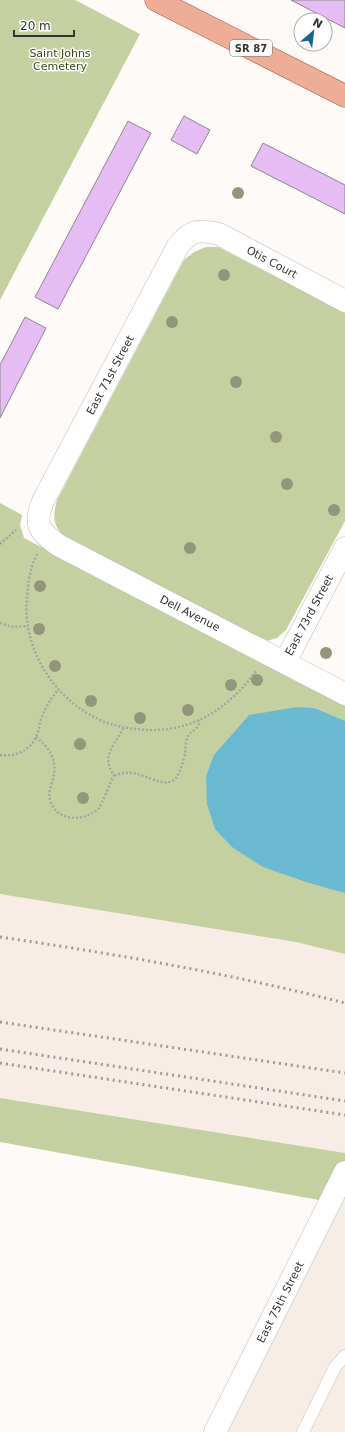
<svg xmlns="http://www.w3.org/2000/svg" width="345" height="1432" font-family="'DejaVu Sans',sans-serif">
  <rect width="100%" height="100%" fill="#fdfaf7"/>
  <path fill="#f7ede6" d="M 0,859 L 345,933 L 345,1153 L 0,1098 Z
    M 345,1172 L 345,1432 L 215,1432 Z"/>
  <path fill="#c4d0a0" d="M 0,0 L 75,0 L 140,34 L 0,300 Z
    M 206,247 L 218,247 L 345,313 L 345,521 L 286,630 L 277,638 L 263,642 L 64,537 C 52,523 53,517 57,500 L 184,260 L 194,252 Z
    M 0,503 L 22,515 L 20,525 L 24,538 L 345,706 L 345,954 L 296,942 L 0,894 Z
    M 0,1098 L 345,1153 L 345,1172 L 330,1202 L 0,1142 Z"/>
  <path fill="#69b9d3" d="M 297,707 L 314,708 L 345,721 L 345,893 L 306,882 L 263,867 L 232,847 L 215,829 L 207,804 L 206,776 L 214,755 L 249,715 Z"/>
  <path fill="#e5bcf3" stroke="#8b898c" d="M 291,0 L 345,0 L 345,28 Z
    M 184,116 L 210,130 L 197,154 L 171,140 Z
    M 128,121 L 151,133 L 58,309 L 35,297 Z
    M 263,143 L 345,185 L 345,214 L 251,166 Z
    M 25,317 L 46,328 L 0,418 L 0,365 Z"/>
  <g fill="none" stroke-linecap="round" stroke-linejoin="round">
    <g stroke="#bfbbb9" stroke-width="13">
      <path id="lane" d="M 303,1432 L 335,1367 L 345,1356"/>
    </g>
    <g stroke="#bfbbb9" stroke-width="23">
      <path id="street" d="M 345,301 L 219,234 C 198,229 191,230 178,246 L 43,501 C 34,525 38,530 58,545 L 345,694
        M 285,662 L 345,548
        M 215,1432 L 345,1172"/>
    </g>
    <g stroke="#a45f46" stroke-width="23">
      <path id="primary" d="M 156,0 L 345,96"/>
    </g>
    <path stroke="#a6a4a2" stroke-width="2.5" stroke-dasharray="2 2" stroke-linecap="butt" d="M 0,544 L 16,530
      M 37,554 C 30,568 28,583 27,598 C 22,649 54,699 100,720 C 115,727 133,729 150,730 C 161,730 172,729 183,726 C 214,717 237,697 256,671
      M 0,623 L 13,627 L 28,626
      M 36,737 C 50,748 58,761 53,779 C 51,786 48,793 50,800 C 56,822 84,822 98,809 C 102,805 110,783 114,775 C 100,756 115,745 124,727
      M 0,755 C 15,757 30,751 36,737 C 39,731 39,725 41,719 C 45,708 51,698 59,689
      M 114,775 C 121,774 126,772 133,773 C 158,778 175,798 184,758 C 186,753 185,748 186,743 C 187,732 194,732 198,726 C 199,724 199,722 199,720"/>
    <use href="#lane" stroke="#fff" stroke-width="12"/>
    <use href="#street" stroke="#fff" stroke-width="22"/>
    <use href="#primary" stroke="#edad96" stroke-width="22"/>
    <path stroke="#9c9a98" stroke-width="3" stroke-dasharray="2 4" stroke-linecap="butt" d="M 0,937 C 116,954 232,974 345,1003
      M 0,1022 L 345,1073
      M 0,1049 L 345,1101
      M 0,1063 L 345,1115"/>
  </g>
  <g fill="#93967b">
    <circle cx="238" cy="193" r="6"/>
    <circle cx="224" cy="275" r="6"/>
    <circle cx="172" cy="322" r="6"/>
    <circle cx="236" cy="382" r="6"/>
    <circle cx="276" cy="437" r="6"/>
    <circle cx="287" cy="484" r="6"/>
    <circle cx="334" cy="510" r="6"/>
    <circle cx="190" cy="548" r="6"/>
    <circle cx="40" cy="586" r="6"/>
    <circle cx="39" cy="629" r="6"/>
    <circle cx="326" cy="653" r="6"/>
    <circle cx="55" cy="666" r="6"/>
    <circle cx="257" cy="680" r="6"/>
    <circle cx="231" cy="685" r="6"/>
    <circle cx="91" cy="701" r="6"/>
    <circle cx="188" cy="710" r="6"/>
    <circle cx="140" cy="718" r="6"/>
    <circle cx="80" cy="744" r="6"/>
    <circle cx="83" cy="798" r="6"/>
  </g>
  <g text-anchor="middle" stroke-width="3" stroke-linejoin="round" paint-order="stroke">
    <rect fill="#fff" stroke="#717070" stroke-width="1" x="230" y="40" width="42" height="16" rx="3"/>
    <g font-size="10" font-weight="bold" fill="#343332">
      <text x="251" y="52">SR 87</text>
    </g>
    <g font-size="11" fill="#3c4515" stroke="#fff">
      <text x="60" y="57">Saint Johns<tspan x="60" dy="13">Cemetery</tspan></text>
    </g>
    <g font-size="11" fill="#343332" stroke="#fff">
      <text transform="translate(272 262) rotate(28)" y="4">Otis Court</text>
      <text transform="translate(110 375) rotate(-62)" y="4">East 71st Street</text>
      <text transform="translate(190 613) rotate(27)" y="4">Dell Avenue</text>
      <text transform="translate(309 615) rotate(-62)" y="4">East 73rd Street</text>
      <text transform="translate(280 1302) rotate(-63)" y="4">East 75th Street</text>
    </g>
  </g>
  <g transform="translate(313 32) rotate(28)"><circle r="19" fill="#ffffff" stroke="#aeadad"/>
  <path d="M0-3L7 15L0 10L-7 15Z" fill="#136698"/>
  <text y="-6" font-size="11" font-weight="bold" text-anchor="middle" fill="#343332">N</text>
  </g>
  <path d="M14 30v6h60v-6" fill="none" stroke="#343332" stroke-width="2"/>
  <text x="20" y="30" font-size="12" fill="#343332" stroke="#ffffff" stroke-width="3" paint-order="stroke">20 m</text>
</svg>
